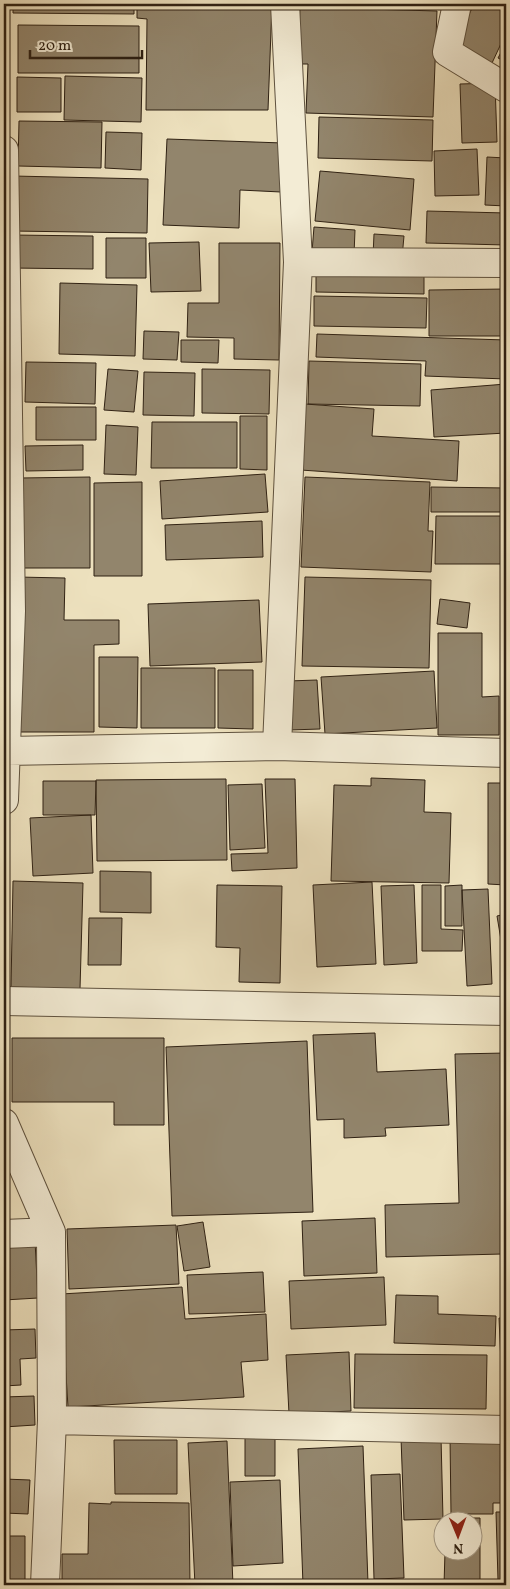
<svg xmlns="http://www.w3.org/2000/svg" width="510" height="1589" font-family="Vollkorn,serif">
  <rect width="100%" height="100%" fill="#ede1be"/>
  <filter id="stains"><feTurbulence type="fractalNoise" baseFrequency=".004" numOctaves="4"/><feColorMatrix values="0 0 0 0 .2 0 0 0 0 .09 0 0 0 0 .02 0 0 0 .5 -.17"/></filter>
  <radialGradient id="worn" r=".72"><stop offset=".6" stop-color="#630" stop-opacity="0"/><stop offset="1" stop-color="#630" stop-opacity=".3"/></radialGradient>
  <path fill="#92856c" stroke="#2f2113" d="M 13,4 L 134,4 L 134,14 L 13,13 Z
    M 137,4 L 272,4 L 268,110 L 146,110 L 147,19 L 137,18 Z
    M 300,4 L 367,4 L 367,9 L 437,11 L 433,117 L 306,113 L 308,64 L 298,64 Z
    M 474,4 L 499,4 L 506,7 L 506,33 L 492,63 L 455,45 Z
    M 18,25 L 139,26 L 139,73 L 18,73 Z
    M 506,43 L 506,62 L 498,58 Z
    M 65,76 L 142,78 L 141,122 L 64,120 Z
    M 17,77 L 61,78 L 61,112 L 17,112 Z
    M 495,83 L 497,142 L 462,143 L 460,84 Z
    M 319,117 L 433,120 L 432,161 L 318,158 Z
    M 19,121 L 102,122 L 101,168 L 18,166 Z
    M 106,132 L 142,133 L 141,170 L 105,168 Z
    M 167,139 L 283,143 L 281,192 L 240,190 L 239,228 L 163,225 Z
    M 477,149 L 479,195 L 435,196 L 434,151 Z
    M 487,157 L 506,158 L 506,206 L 485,205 Z
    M 320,171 L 414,179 L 410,230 L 315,221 Z
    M 13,176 L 148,179 L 147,233 L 12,231 Z
    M 427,211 L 506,213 L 506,245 L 426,243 Z
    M 314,227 L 355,230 L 354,255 L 312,252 Z
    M 374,234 L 404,236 L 402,258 L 373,256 Z
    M 12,235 L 93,236 L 93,269 L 12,268 Z
    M 106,238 L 146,238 L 146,278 L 106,278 Z
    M 199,242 L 201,291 L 151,292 L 149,243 Z
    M 219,243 L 280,243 L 279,360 L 234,359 L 234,338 L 187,337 L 188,303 L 219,303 Z
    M 316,271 L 424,273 L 424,294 L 316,292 Z
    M 60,283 L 137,285 L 135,356 L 59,354 Z
    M 506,289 L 506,336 L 429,336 L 429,290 Z
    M 314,296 L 427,298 L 426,328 L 314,326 Z
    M 144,331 L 179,332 L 177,360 L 143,359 Z
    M 317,334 L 506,340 L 506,379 L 425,376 L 426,361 L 316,357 Z
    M 181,340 L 219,340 L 218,363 L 181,362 Z
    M 309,361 L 421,364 L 420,406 L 308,404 Z
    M 26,362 L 96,363 L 95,404 L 25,402 Z
    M 108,369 L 138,371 L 134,412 L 104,410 Z
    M 202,369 L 270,370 L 269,414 L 202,413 Z
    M 144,372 L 195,373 L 194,416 L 143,415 Z
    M 506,384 L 506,433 L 434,437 L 431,390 Z
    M 305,404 L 374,409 L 372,436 L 459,441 L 457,481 L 301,470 Z
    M 36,407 L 96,407 L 96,440 L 36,440 Z
    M 240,416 L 267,416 L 267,470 L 240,469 Z
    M 152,422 L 237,422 L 237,468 L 151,468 Z
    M 106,425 L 138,427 L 136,475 L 104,474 Z
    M 83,445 L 83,470 L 26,471 L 25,446 Z
    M 265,474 L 268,512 L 162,519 L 160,481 Z
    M 90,477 L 90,568 L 20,568 L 20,478 Z
    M 305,477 L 430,482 L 428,531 L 433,531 L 431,572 L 301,567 Z
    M 142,482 L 142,576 L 94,576 L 94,483 Z
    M 431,487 L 506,488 L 506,512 L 431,512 Z
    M 436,516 L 506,516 L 506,564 L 435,564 Z
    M 262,521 L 263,557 L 166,560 L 165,525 Z
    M 17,577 L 65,578 L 64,620 L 119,620 L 119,644 L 94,645 L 94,732 L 17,732 Z
    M 305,577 L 431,580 L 429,668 L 302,666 Z
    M 440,599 L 470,603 L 467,628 L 437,624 Z
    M 259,600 L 262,662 L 150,666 L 148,604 Z
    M 438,633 L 482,633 L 482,697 L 499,696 L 499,735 L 438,735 Z
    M 99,657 L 138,657 L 137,728 L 99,727 Z
    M 141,668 L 215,668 L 215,728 L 141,728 Z
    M 218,670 L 253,670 L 253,729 L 218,728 Z
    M 434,671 L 437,728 L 325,734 L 321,677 Z
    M 317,680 L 320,729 L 289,730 L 288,681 Z
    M 503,696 L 506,696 L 506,740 L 502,740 Z
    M 371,778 L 425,780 L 424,812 L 451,813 L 449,883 L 331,881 L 334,785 L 371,786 Z
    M 226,779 L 227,860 L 97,861 L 96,780 Z
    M 265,779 L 295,779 L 297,868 L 232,871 L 231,854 L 268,853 Z
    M 43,781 L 96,781 L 95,815 L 43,815 Z
    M 488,783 L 506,783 L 506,885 L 488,884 Z
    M 262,784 L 265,848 L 230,850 L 228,785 Z
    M 91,815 L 93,873 L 33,876 L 30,818 Z
    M 100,871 L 151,872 L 151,913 L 100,912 Z
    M 13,881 L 83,883 L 80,989 L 11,987 Z
    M 372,882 L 376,964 L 317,967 L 313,885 Z
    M 217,885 L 282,886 L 280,983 L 239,982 L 240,948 L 216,947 Z
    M 414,885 L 417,963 L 384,965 L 381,886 Z
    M 422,885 L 441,885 L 441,929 L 463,930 L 462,951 L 422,951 Z
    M 462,885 L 462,926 L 445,926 L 445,886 Z
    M 488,889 L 492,984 L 467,986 L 462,890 Z
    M 506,914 L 506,970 L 497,916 Z
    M 89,918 L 122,918 L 121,965 L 88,965 Z
    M 375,1033 L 377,1072 L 446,1069 L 449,1125 L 385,1128 L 386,1136 L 344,1138 L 344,1119 L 317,1120 L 313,1035 Z
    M 12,1038 L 164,1038 L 164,1125 L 114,1125 L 114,1102 L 12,1102 Z
    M 307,1041 L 313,1212 L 172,1216 L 166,1047 Z
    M 506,1053 L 506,1307 L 504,1307 L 502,1254 L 386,1257 L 385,1205 L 459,1203 L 455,1054 Z
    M 375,1218 L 377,1273 L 304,1276 L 302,1221 Z
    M 203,1222 L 210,1267 L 184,1271 L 177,1226 Z
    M 176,1225 L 179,1284 L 69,1289 L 67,1229 Z
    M 35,1241 L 38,1298 L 4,1300 L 4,1242 Z
    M 263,1272 L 265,1312 L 189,1314 L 187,1275 Z
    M 384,1277 L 386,1325 L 291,1329 L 289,1281 Z
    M 182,1287 L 185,1319 L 266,1314 L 268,1360 L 241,1362 L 244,1397 L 68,1407 L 61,1294 Z
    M 396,1295 L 438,1296 L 438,1314 L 496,1316 L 495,1346 L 394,1343 Z
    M 499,1318 L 506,1318 L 506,1386 L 502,1386 Z
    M 35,1329 L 36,1358 L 20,1359 L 21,1385 L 4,1386 L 4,1330 Z
    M 349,1352 L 351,1411 L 289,1414 L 286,1355 Z
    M 355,1354 L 487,1355 L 486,1409 L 354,1408 Z
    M 34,1396 L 35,1425 L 4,1427 L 4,1397 Z
    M 441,1437 L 443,1519 L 404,1520 L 401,1438 Z
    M 450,1437 L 506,1437 L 506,1503 L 493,1503 L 493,1514 L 451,1514 Z
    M 245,1438 L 275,1438 L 275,1476 L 245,1476 Z
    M 114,1440 L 177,1440 L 177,1494 L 115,1494 Z
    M 227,1441 L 233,1585 L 195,1585 L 188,1443 Z
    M 363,1446 L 368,1583 L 303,1585 L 298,1449 Z
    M 400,1474 L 404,1578 L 374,1579 L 371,1475 Z
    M 4,1479 L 30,1480 L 28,1514 L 4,1513 Z
    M 280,1480 L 283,1563 L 233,1566 L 230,1482 Z
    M 111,1502 L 189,1503 L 190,1585 L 62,1585 L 62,1554 L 88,1554 L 89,1503 L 111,1504 Z
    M 496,1512 L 506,1512 L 506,1580 L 498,1580 Z
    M 445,1518 L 480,1518 L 480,1585 L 444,1585 L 445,1552 L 472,1552 L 472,1522 L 445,1522 Z
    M 4,1536 L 25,1536 L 25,1585 L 4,1585 Z"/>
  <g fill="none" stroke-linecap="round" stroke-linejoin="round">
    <g stroke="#5e513e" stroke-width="30">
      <path id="minor" d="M 457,4 L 447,52 L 506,88
        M 4,150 L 11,611 L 4,800
        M 298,262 L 506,263
        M 277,746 L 298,262 L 285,4
        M 6,751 L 277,746 L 506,753
        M 4,1001 L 506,1011
        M 4,1123 L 51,1232 L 52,1420 L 45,1585
        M 4,1234 L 51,1232
        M 52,1420 L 506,1430"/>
    </g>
    <use href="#minor" stroke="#f3ecd5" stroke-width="28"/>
  </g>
  <rect width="510" height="1589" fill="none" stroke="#ede1be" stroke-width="20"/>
  <rect x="5" y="5" width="500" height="1579" fill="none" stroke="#2f2113" stroke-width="2.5"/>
  <rect x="10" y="10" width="490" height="1569" fill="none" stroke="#2f2113"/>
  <g transform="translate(458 1536) rotate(179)"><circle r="24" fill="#f3ecd5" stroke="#a59b87"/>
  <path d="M0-4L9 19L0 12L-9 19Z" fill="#8f2418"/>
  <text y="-8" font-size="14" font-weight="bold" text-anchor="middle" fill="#2f2113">N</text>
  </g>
  <path d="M30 50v8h112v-8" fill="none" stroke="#2f2113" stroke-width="2.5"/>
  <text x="38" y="50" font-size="15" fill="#2f2113" stroke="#f3ecd5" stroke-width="4" paint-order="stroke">20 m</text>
  <rect width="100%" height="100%" filter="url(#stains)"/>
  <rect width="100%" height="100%" fill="url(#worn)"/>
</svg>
